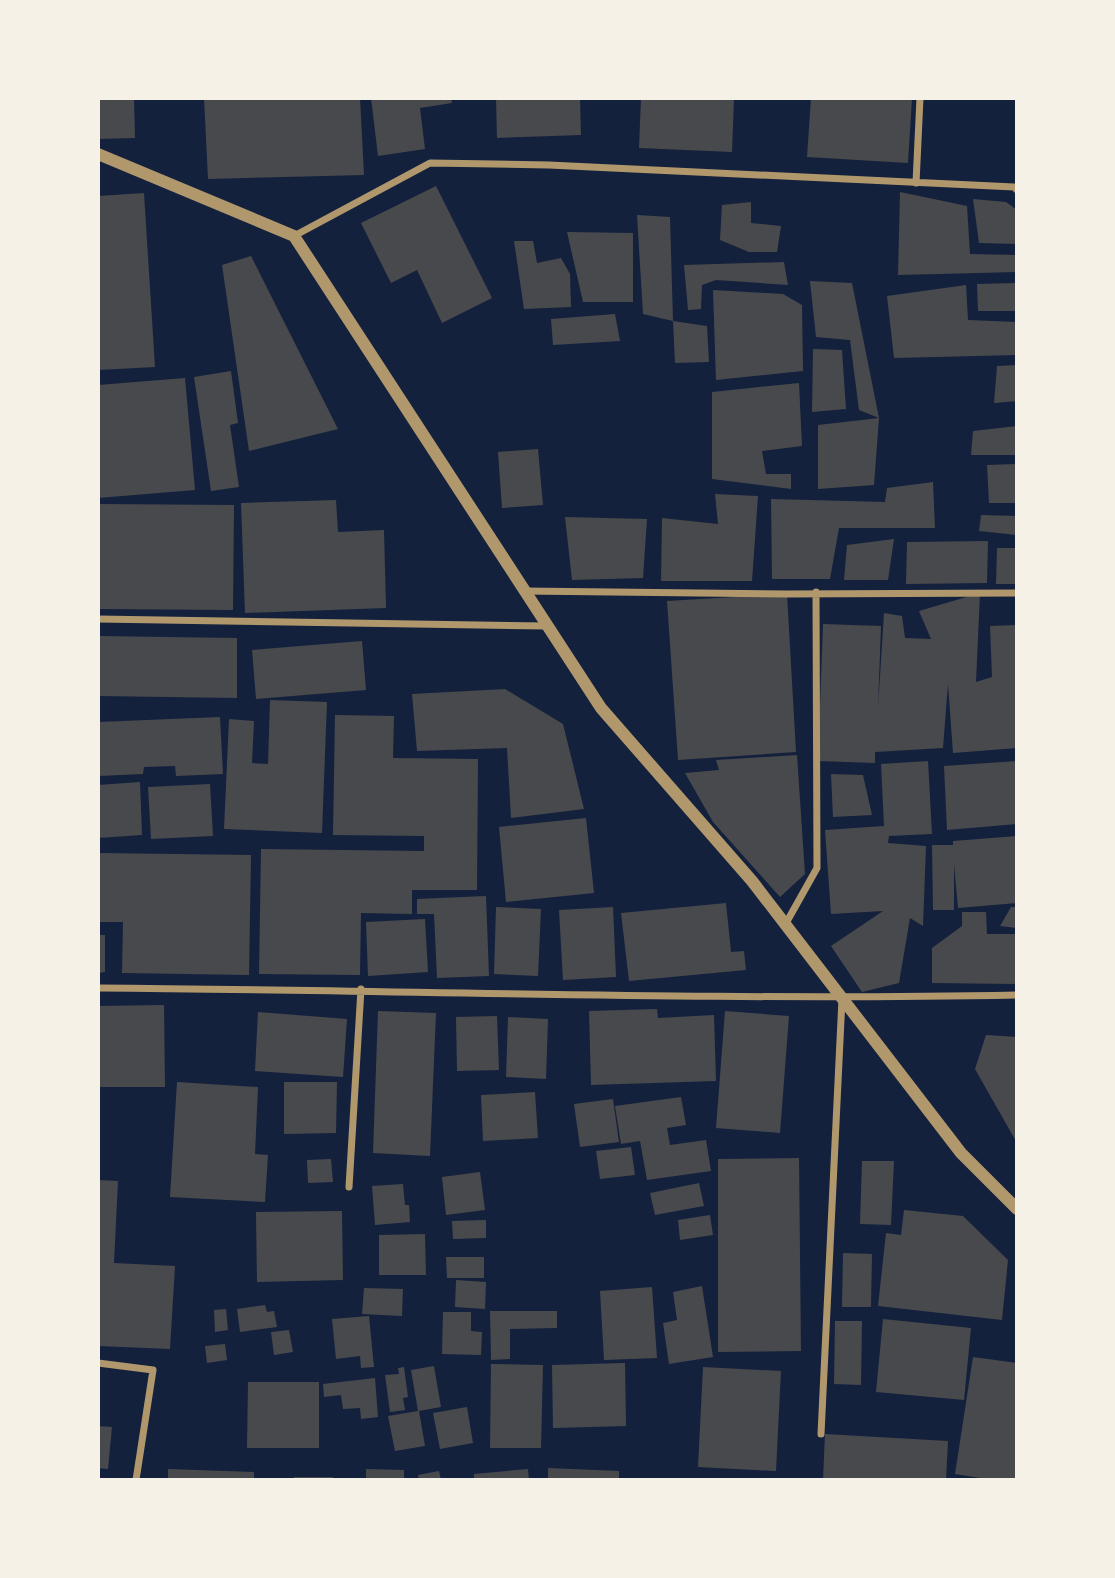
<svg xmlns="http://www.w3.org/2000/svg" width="1115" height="1578" font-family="'Sofia Sans Condensed',sans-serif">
  <rect width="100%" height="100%" fill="#14213d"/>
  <path fill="#48494c" d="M 98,98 L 134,98 L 135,138 L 98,139 Z
    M 204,98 L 360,98 L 364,175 L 208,179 Z
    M 371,98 L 451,98 L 452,103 L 420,108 L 425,149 L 378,156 Z
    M 496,98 L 580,98 L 581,135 L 497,138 Z
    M 641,98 L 734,98 L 732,152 L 639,148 Z
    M 811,98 L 912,98 L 908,163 L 807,157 Z
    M 436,186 L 492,298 L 442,323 L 417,270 L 391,283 L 361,223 Z
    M 900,192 L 967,206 L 970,254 L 1017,255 L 1017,272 L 898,275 Z
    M 144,193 L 155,367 L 98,370 L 98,196 Z
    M 973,199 L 1006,202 L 1017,210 L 1017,244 L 979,243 Z
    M 751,202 L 751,223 L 781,226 L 777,252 L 749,252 L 720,240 L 722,205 Z
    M 637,215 L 670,217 L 673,321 L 643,314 Z
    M 567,232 L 633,233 L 633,302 L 583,302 Z
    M 514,241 L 533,241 L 537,263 L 561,258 L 570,274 L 571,307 L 524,309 Z
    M 251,256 L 338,429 L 249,451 L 222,265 Z
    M 784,262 L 788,285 L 716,280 L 702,285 L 701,309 L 688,310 L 684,265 Z
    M 810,281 L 852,283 L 879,418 L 859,410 L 850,340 L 816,337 Z
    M 1017,283 L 1017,311 L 978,311 L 977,284 Z
    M 966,285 L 968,320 L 1017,322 L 1017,355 L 894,358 L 887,296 Z
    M 713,290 L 783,294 L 802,305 L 803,371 L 716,380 Z
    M 615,314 L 620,341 L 553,345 L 551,319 Z
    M 673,321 L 707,326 L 709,362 L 675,363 Z
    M 813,349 L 842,350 L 846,409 L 812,412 Z
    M 1017,365 L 1017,401 L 994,403 L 997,366 Z
    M 231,371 L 238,423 L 230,425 L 239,487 L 211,491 L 194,377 Z
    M 185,378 L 195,490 L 98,498 L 98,385 Z
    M 799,383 L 802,446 L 762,451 L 766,474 L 791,474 L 791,489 L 712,479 L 712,392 Z
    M 879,418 L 874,485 L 818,489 L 818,425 Z
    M 1017,426 L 1017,455 L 971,455 L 973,431 Z
    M 538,449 L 543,505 L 502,508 L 498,452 Z
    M 1017,464 L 1017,503 L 989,503 L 987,465 Z
    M 933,482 L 935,528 L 839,528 L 830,579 L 772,579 L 771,499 L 885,502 L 887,488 Z
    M 715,494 L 758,496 L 752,581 L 661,581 L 662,518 L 718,524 Z
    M 336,500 L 338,532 L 384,530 L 386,608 L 245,613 L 241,503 Z
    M 98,504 L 234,505 L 233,610 L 98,609 Z
    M 981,515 L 1017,516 L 1017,535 L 979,531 Z
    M 565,517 L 647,519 L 643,578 L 572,580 Z
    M 894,539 L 888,580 L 844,580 L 847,545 Z
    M 988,541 L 987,583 L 906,584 L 907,542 Z
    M 997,548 L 1017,548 L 1017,584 L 996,584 Z
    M 980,593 L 976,682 L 992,677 L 990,626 L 1017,625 L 1017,748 L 953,753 L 948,684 L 943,748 L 875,752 L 875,763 L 818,761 L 823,624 L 881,626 L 878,708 L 884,613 L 902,616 L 905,638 L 931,639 L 919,611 Z
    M 787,594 L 796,752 L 678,760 L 667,601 Z
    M 98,636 L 237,638 L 237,698 L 98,696 Z
    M 362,641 L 366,690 L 256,699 L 252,650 Z
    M 505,689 L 563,724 L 584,809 L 511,818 L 507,748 L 417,751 L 412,694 Z
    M 270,700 L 327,702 L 322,833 L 224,829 L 229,719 L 254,721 L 252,763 L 268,764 Z
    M 335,715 L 394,716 L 393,758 L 478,759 L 477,890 L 412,890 L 412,914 L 361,913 L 360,975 L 259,974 L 261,849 L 424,851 L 424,836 L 333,835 Z
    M 220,717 L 223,774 L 176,776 L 175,766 L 144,767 L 143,774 L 98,776 L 98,722 Z
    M 797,755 L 805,874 L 780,897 L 713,822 L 685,773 L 719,770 L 716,760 Z
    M 928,761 L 932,834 L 889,836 L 888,843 L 926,846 L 923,926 L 910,918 L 899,983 L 862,992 L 831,946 L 883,911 L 831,914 L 825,830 L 884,826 L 881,764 Z
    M 1017,761 L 1017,824 L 947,830 L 944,766 Z
    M 831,774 L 863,775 L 872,815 L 833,817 Z
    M 140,782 L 142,835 L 98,838 L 98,785 Z
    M 210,784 L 213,836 L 151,839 L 148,787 Z
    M 586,818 L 594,893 L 506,902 L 499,827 Z
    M 1017,836 L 1017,903 L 958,908 L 954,864 L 954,910 L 933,910 L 932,845 L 953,845 L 953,841 Z
    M 98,853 L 251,855 L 249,975 L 122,973 L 123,922 L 98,922 Z
    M 486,896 L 489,976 L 437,978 L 434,914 L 417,914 L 417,899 Z
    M 726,903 L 731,952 L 744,951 L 746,970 L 629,981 L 621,913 Z
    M 496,907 L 541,909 L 538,976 L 494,974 Z
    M 613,907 L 616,977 L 563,980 L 559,910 Z
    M 1011,907 L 1017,907 L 1017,928 L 1000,926 Z
    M 962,912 L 986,912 L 987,934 L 1017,934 L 1017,984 L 932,983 L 932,948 L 962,926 Z
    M 425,919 L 428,972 L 368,976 L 366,922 Z
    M 98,935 L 105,935 L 105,972 L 98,973 Z
    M 164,1005 L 165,1087 L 98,1087 L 98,1006 Z
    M 657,1009 L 658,1018 L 714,1015 L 716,1081 L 591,1085 L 589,1011 Z
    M 378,1011 L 436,1013 L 430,1156 L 373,1153 Z
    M 725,1011 L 789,1016 L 780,1133 L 716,1128 Z
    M 258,1012 L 347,1019 L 343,1077 L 255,1071 Z
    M 497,1016 L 499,1070 L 457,1071 L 456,1017 Z
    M 508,1017 L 548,1019 L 546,1079 L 506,1077 Z
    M 986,1035 L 1017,1037 L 1017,1143 L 975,1069 Z
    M 177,1082 L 258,1087 L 255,1154 L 268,1155 L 265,1202 L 170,1197 Z
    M 284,1082 L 337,1082 L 336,1133 L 284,1134 Z
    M 535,1092 L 538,1138 L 483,1141 L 481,1095 Z
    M 681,1097 L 686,1125 L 667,1128 L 670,1145 L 706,1140 L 711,1171 L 647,1180 L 640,1141 L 621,1144 L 615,1106 Z
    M 613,1099 L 619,1142 L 580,1147 L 574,1104 Z
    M 631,1147 L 635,1175 L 600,1179 L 596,1151 Z
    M 799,1158 L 801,1351 L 718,1352 L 718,1159 Z
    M 331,1159 L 333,1182 L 308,1183 L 307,1160 Z
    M 862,1161 L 894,1161 L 891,1225 L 860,1224 Z
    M 480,1172 L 485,1210 L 446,1215 L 442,1177 Z
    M 98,1180 L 118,1181 L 114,1263 L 175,1266 L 170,1349 L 98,1346 Z
    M 699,1183 L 704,1206 L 655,1215 L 650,1193 Z
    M 403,1184 L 405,1205 L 409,1205 L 410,1222 L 375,1225 L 372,1186 Z
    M 904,1210 L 963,1216 L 1008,1260 L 1002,1320 L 878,1306 L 886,1233 L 901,1235 Z
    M 342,1211 L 343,1280 L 257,1282 L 256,1212 Z
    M 710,1215 L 713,1235 L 680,1240 L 678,1220 Z
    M 486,1220 L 486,1238 L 453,1239 L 452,1221 Z
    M 425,1234 L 426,1275 L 379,1275 L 379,1235 Z
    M 843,1253 L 872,1254 L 871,1307 L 842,1307 Z
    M 446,1257 L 484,1257 L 484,1278 L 447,1278 Z
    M 456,1280 L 486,1282 L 485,1309 L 455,1307 Z
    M 702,1286 L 713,1357 L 669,1364 L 663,1323 L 677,1320 L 673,1292 Z
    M 652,1287 L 657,1358 L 604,1360 L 600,1291 Z
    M 364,1288 L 403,1289 L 402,1316 L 362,1314 Z
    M 265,1305 L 267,1312 L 274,1311 L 277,1327 L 240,1332 L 237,1309 Z
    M 226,1309 L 228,1330 L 215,1332 L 214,1310 Z
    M 490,1311 L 557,1311 L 557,1328 L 510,1329 L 510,1359 L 491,1360 Z
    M 443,1312 L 471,1312 L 471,1331 L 482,1332 L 481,1355 L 442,1354 Z
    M 369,1316 L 374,1367 L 361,1368 L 360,1356 L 336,1359 L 332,1319 Z
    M 883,1319 L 971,1328 L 964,1400 L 876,1392 Z
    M 835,1321 L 862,1321 L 861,1385 L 834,1384 Z
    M 289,1330 L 293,1352 L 274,1355 L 271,1332 Z
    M 225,1344 L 227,1360 L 207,1363 L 205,1346 Z
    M 973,1357 L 1017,1363 L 1017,1480 L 993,1480 L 955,1474 Z
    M 625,1363 L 626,1426 L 553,1428 L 552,1365 Z
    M 491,1364 L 543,1365 L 541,1448 L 490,1448 Z
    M 434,1366 L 441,1407 L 419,1411 L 425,1446 L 395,1451 L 388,1416 L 418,1411 L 411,1370 Z
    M 404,1367 L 408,1397 L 403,1398 L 405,1410 L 390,1412 L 385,1375 L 399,1374 L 398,1368 Z
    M 703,1367 L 781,1371 L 776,1471 L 698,1467 Z
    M 375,1378 L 378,1417 L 361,1419 L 360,1408 L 343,1409 L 341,1395 L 324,1397 L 323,1384 Z
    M 248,1382 L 319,1382 L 319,1448 L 247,1448 Z
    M 467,1407 L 473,1443 L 440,1449 L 433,1413 Z
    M 98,1426 L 112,1427 L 108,1469 L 98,1468 Z
    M 825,1434 L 948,1441 L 946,1480 L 823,1480 Z
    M 548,1468 L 619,1471 L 619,1480 L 548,1480 Z
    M 168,1469 L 254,1472 L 254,1480 L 168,1480 Z
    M 366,1469 L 404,1470 L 404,1480 L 366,1480 Z
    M 528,1469 L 529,1480 L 474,1480 L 474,1474 Z
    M 439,1471 L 441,1480 L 419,1480 L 418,1475 Z
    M 294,1477 L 333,1477 L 333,1480 L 294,1480 Z"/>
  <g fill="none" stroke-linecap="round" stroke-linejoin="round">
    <path stroke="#b1986c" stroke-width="7" d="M 916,183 L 920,98
      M 294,236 L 430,163 L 549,165 L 1014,187 L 1017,190
      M 524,591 L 787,594 L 1017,593
      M 98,619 L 547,626
      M 785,925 L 817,868 L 816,592
      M 98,988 C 404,990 711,1001 1017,995
      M 349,1187 L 361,989
      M 98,1363 L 153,1370 L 136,1480
      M 821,1434 L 842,999"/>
    <path stroke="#b1986c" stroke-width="12" d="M 98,154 L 294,236 L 601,708 L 752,881 L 961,1153 L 1017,1209"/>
  </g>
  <rect width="1115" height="1578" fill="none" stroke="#f6f1e7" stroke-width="200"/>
</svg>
